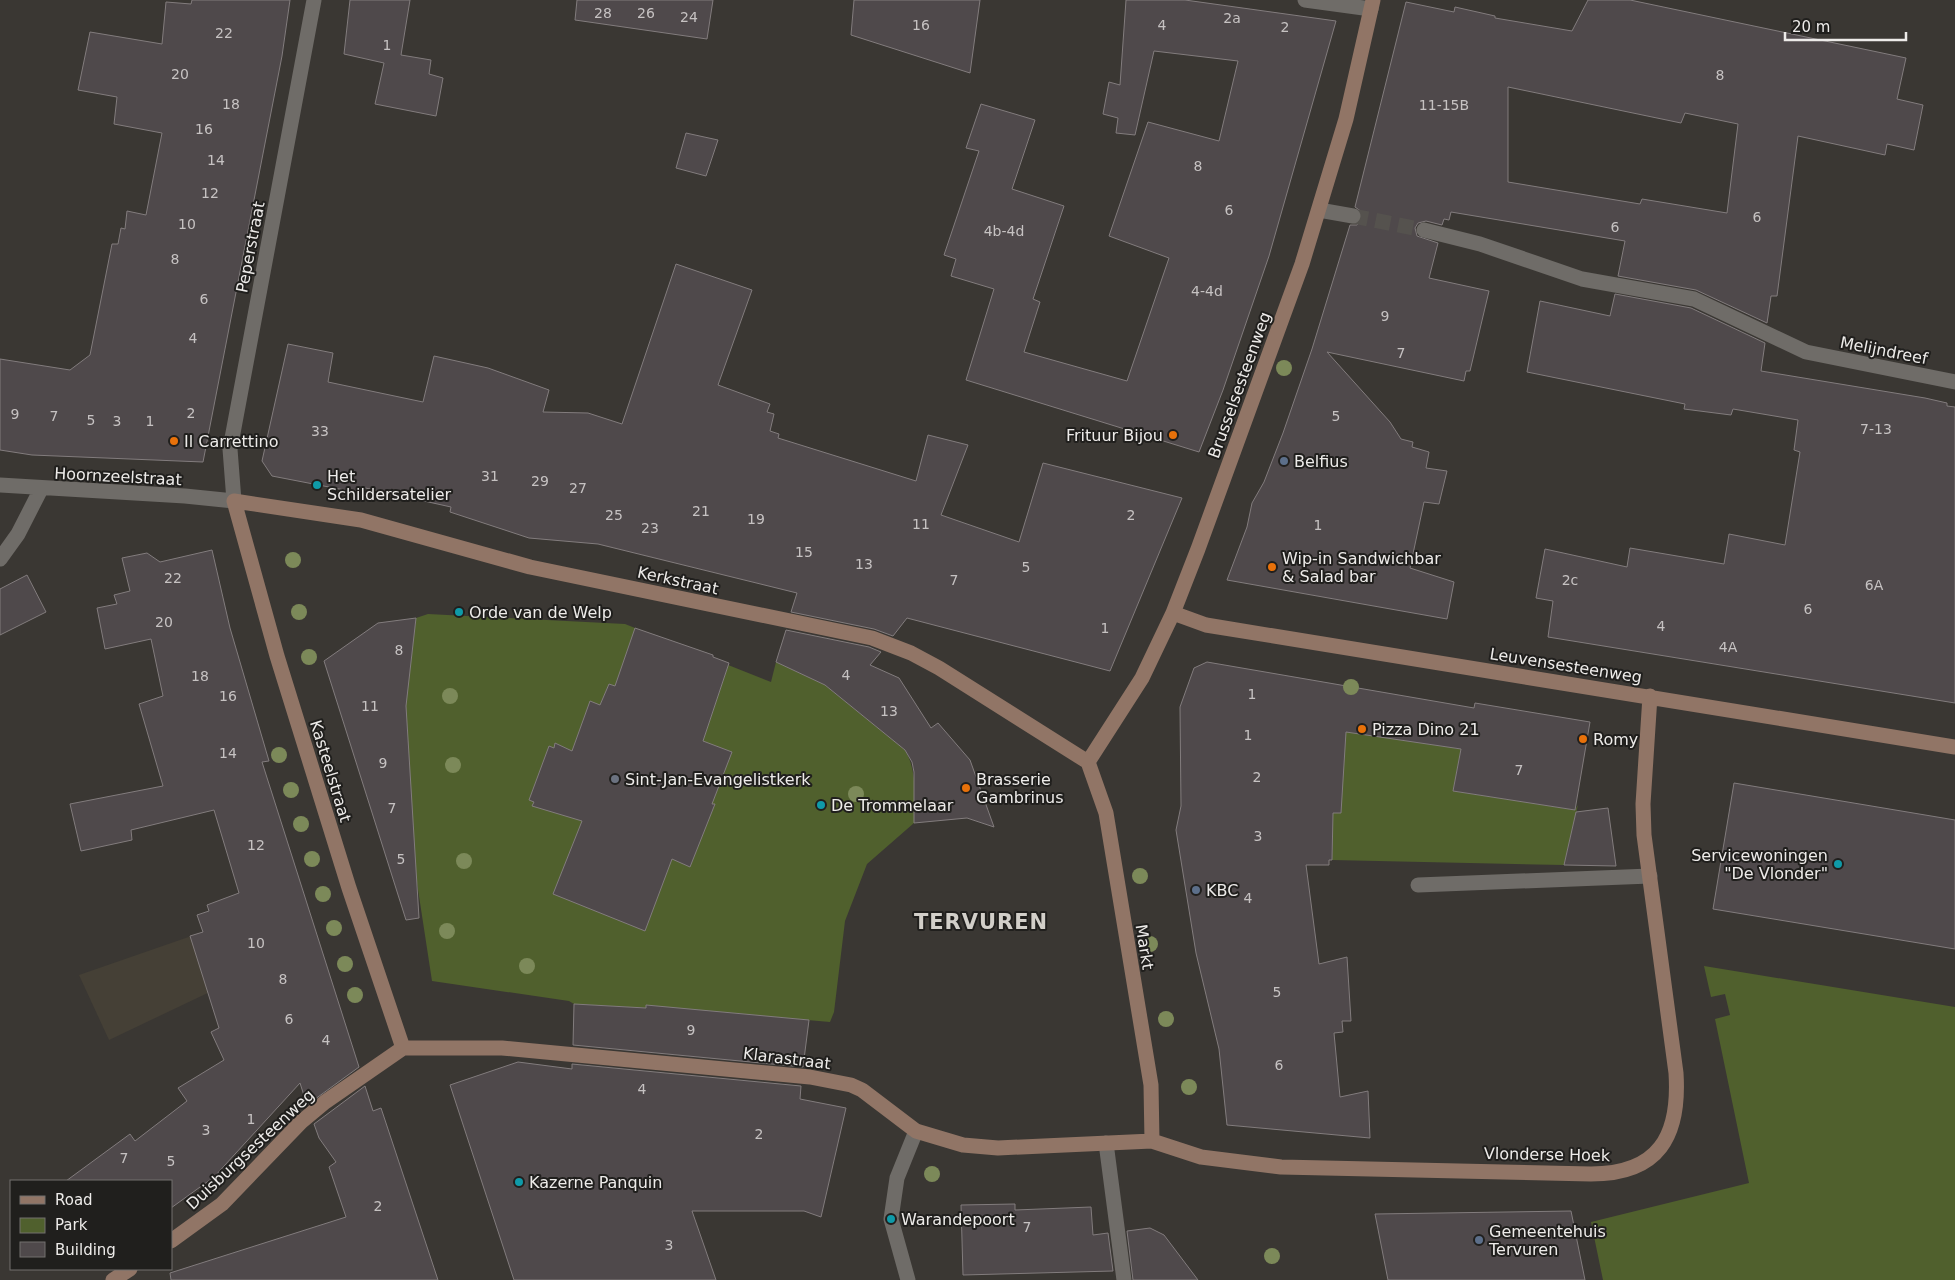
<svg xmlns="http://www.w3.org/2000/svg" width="1955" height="1280" font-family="'DejaVu Sans',sans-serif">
  <rect width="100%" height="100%" fill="#3a3733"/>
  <path fill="#454036" d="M 302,892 L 322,949 L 258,969 L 109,1040 L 79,975 L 203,932 Z"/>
  <path fill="#50602d" d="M 428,614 L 625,624 L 771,682 L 776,662 L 825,685 L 905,750 C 918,772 914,798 914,823 L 867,864 L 845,921 L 834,1012 L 830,1022 L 646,1006 L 646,1008 L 574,1004 L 569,1001 L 432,981 L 417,883 L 393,677 L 409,677 L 416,618 Z
    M 1329,729 L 1461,749 L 1453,791 L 1575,810 L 1578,805 L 1564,865 L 1332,860 L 1333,813 Z
    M 1704,966 L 1955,1007 L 1955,1280 L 1603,1280 L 1591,1222 L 1749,1183 L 1715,1019 L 1730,1015 L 1725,994 L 1711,997 Z"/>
  <path fill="#4f494b" stroke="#827c7d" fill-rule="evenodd" d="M 192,0 L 290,0 L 282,56 L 203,462 L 32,455 L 0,450 L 0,359 L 70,370 L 90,355 L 112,244 L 118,244 L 121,228 L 125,229 L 127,211 L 146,215 L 162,133 L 114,124 L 117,97 L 78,90 L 90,32 L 162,44 L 166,2 L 191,4 Z
    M 350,0 L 410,0 L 401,55 L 431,60 L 429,74 L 443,78 L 436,116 L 375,104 L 384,63 L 344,54 Z
    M 577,0 L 713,0 L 707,39 L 575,20 Z
    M 854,0 L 980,0 L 970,73 L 851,35 Z
    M 1126,0 L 1185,0 L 1336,21 L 1269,256 L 1223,390 L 1199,452 L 966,380 L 994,289 L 951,276 L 956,259 L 944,255 L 979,151 L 966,148 L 981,104 L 1035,120 L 1012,189 L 1064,206 L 1033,299 L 1040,302 L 1024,352 L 1127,381 L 1169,258 L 1109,236 L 1148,122 L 1219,141 L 1238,61 L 1154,51 L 1135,135 L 1116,133 L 1118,118 L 1103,114 L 1109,82 L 1120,85 Z
    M 1588,0 L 1630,0 L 1906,58 L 1897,99 L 1923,105 L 1914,150 L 1887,144 L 1885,155 L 1798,136 L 1777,296 L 1771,296 L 1767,323 L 1696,290 L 1618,276 L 1625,241 L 1451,212 L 1449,220 L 1444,219 L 1442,225 L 1426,221 L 1418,223 L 1415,228 L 1417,236 L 1438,243 L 1429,278 L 1489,291 L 1470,371 L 1466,371 L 1464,381 L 1327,352 L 1390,422 L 1401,439 L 1413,442 L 1412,447 L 1429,452 L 1426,468 L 1447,471 L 1439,504 L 1424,502 L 1410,568 L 1454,582 L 1447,619 L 1227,580 L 1247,527 L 1252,503 L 1264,482 L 1283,433 L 1312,349 L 1350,225 L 1357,225 L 1362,218 L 1362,212 L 1355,207 L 1406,2 L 1454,12 L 1455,7 L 1495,16 L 1495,18 L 1572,31 ZM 1508,87 L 1681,123 L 1685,113 L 1738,124 L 1727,213 L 1642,199 L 1640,204 L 1508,182 Z
    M 686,133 L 718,140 L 706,176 L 676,168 Z
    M 676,264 L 752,290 L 718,385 L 770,404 L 767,412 L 774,414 L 770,431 L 779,434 L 778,438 L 916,481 L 928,435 L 968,445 L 941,515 L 1019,542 L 1043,463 L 1182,498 L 1110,671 L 907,618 L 893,636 L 874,629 L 791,612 L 797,593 L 598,544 L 529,538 L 450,512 L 451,507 L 361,487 L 360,493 L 272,476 L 262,461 L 288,344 L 333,353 L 328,382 L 423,402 L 434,356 L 488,368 L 549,390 L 543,412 L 588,413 L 622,424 Z
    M 1615,294 L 1691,308 L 1765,343 L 1761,371 L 1925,398 L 1947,403 L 1947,406 L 1955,407 L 1955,703 L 1548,637 L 1553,601 L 1536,598 L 1545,549 L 1627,567 L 1630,548 L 1724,564 L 1729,534 L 1785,545 L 1800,452 L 1794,450 L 1798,420 L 1733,409 L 1731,415 L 1684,409 L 1685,404 L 1527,372 L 1540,301 L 1610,316 Z
    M 212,550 L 230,628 L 269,761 L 262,762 L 359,1067 L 307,1105 L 300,1083 L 214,1177 L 171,1208 L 171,1181 L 66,1181 L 130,1134 L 135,1141 L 187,1101 L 178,1088 L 224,1060 L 211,1032 L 219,1028 L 190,936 L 203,932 L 197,915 L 209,911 L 207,905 L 239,893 L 214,810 L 131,830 L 132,840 L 81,851 L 70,804 L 163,786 L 139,704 L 163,696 L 151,639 L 105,649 L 97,608 L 117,604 L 114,595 L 130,591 L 122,558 L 147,553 L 160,562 Z
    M 27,575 L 46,612 L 0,635 L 0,589 Z
    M 416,618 L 406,706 L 419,918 L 406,920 L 324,661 L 378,623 Z
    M 635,628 L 713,655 L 713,657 L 729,663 L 703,741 L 732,752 L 712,804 L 715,804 L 690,867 L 672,859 L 645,931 L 553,894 L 582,821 L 532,806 L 534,802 L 529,800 L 549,746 L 554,748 L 555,743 L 572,751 L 590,701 L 600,705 L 609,684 L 615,686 Z
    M 786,630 L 869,647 L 881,652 L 870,665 L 899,678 L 931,728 L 938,723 L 970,760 L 994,827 L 967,818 L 914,823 L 914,772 L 912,762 L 905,750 L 825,685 L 776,662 Z
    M 1207,662 L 1474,708 L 1475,703 L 1590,722 L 1575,810 L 1453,791 L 1461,749 L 1346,732 L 1341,813 L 1333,813 L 1332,860 L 1329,860 L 1329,865 L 1306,865 L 1319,964 L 1347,957 L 1351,1021 L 1342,1021 L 1343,1032 L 1334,1033 L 1340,1097 L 1368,1091 L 1370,1138 L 1227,1125 L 1219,1049 L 1196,953 L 1176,830 L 1181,806 L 1180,707 L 1194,668 Z
    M 1734,783 L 1955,820 L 1955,949 L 1713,909 Z
    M 1608,808 L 1616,866 L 1564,865 L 1576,812 Z
    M 574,1004 L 646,1008 L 646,1005 L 809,1020 L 803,1067 L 573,1045 Z
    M 518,1062 L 572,1069 L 572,1064 L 801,1086 L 800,1099 L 846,1108 L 821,1217 L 804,1211 L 692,1211 L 716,1280 L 514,1280 L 450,1085 Z
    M 365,1086 L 373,1111 L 381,1108 L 438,1280 L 171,1280 L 170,1273 L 346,1217 L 329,1167 L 336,1162 L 319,1138 L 314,1124 Z
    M 1015,1204 L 1015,1210 L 1091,1207 L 1093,1235 L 1108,1233 L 1113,1271 L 963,1275 L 961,1205 Z
    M 1571,1211 L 1585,1280 L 1388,1280 L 1375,1214 Z
    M 1150,1228 L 1164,1235 L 1198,1280 L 1133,1280 L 1127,1231 Z"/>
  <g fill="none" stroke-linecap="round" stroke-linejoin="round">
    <path stroke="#55524e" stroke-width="15" stroke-dasharray="15 8" stroke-linecap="butt" d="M 1353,216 L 1424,230"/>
    <path stroke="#6f6c68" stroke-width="15" d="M 1418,885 L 1650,876
      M 1106,1143 L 1124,1280"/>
    <path stroke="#6f6c68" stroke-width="15" d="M 1305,0 L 1371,9
      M 1319,210 L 1353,216
      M 1424,230 L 1480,244 L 1582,279 L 1694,299 L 1806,352 L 1955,382
      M 0,485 L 185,496 L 234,501 L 230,449 L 314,0
      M 0,559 L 18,534 L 41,489
      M 908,1280 L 891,1219 L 897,1178 L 916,1131"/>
    <path stroke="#917566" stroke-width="15" d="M 1173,613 L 1206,625 L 1955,747
      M 1088,762 L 1142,678 L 1173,613 L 1198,549 L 1302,264 L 1346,119 L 1373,0
      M 1088,762 L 1106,813 L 1151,1085 L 1152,1141
      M 403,1048 L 502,1048 L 810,1077 L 851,1085 L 862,1090 L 916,1131 L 963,1145 L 998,1148 L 1152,1141 L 1201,1157 L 1281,1167 L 1591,1174 C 1659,1174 1680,1136 1676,1073 L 1644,835 L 1643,804 L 1650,696
      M 403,1048 L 349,888 L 277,656 L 234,501 L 361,520 L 530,567 L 872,638 L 911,653 L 939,668 L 1088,762
      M 171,1241 L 222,1204 L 301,1122 L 325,1102 L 403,1048
      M 113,1280 L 130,1269"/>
  </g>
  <g fill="#7c8959">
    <circle cx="1284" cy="368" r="8"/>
    <circle cx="293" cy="560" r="8"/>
    <circle cx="299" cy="612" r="8"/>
    <circle cx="309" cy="657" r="8"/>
    <circle cx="1351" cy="687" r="8"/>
    <circle cx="450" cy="696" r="8"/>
    <circle cx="279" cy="755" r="8"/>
    <circle cx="453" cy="765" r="8"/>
    <circle cx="291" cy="790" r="8"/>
    <circle cx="856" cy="794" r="8"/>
    <circle cx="301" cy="824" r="8"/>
    <circle cx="312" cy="859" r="8"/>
    <circle cx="464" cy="861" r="8"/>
    <circle cx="1140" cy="876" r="8"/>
    <circle cx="323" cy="894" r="8"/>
    <circle cx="334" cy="928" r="8"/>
    <circle cx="447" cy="931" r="8"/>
    <circle cx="1150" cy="944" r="8"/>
    <circle cx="345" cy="964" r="8"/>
    <circle cx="527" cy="966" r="8"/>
    <circle cx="355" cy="995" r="8"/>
    <circle cx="1166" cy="1019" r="8"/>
    <circle cx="1189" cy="1087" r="8"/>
    <circle cx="932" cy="1174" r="8"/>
    <circle cx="1272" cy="1256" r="8"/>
  </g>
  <g fill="#e8710a" stroke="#201f1d" stroke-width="2">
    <circle cx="1173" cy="435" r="5"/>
    <circle cx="174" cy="441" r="5"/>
    <circle cx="1272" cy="567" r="5"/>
    <circle cx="1362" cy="729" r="5"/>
    <circle cx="1583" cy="739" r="5"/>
    <circle cx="966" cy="788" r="5"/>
  </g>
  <g fill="#5c6f8a" stroke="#201f1d" stroke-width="2">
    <circle cx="1284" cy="461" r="5"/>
    <circle cx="1196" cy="890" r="5"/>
    <circle cx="1479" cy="1240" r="5"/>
  </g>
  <g fill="#0f9aa8" stroke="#201f1d" stroke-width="2">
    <circle cx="317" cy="485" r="5"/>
    <circle cx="459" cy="612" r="5"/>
    <circle cx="821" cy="805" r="5"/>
    <circle cx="1838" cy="864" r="5"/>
    <circle cx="519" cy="1182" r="5"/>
    <circle cx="891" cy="1219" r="5"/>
  </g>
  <circle fill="#6b7280" stroke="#201f1d" stroke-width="2" cx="615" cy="779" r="5"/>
  <g text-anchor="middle" stroke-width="4" stroke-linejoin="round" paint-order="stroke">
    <g font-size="14" fill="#c6c2c2">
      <text x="603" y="18">28</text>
      <text x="646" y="18">26</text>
      <text x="689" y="22">24</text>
      <text x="1232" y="23">2a</text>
      <text x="921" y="30">16</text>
      <text x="1162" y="30">4</text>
      <text x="1285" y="32">2</text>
      <text x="224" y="38">22</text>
      <text x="387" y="50">1</text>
      <text x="180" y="79">20</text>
      <text x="1720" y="80">8</text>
      <text x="231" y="109">18</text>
      <text x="1444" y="110">11-15B</text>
      <text x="204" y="134">16</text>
      <text x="216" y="165">14</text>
      <text x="1198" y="171">8</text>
      <text x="210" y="198">12</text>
      <text x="1229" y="215">6</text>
      <text x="1757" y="222">6</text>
      <text x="187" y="229">10</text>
      <text x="1615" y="232">6</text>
      <text x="1004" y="236">4b-4d</text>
      <text x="175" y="264">8</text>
      <text x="1207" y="296">4-4d</text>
      <text x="204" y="304">6</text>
      <text x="1385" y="321">9</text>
      <text x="193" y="343">4</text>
      <text x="1401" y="358">7</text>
      <text x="191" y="418">2</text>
      <text x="15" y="419">9</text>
      <text x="54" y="421">7</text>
      <text x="1336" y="421">5</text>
      <text x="91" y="425">5</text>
      <text x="117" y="426">3</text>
      <text x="150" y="426">1</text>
      <text x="1876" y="434">7-13</text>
      <text x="320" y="436">33</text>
      <text x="490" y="481">31</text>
      <text x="540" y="486">29</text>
      <text x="578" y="493">27</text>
      <text x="701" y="516">21</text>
      <text x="614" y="520">25</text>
      <text x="1131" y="520">2</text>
      <text x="756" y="524">19</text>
      <text x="921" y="529">11</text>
      <text x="1318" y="530">1</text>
      <text x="650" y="533">23</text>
      <text x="804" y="557">15</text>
      <text x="864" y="569">13</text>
      <text x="1026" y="572">5</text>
      <text x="173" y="583">22</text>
      <text x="954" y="585">7</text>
      <text x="1570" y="585">2c</text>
      <text x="1874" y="590">6A</text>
      <text x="1808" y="614">6</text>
      <text x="164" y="627">20</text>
      <text x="1661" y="631">4</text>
      <text x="1105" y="633">1</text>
      <text x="1728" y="652">4A</text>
      <text x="399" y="655">8</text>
      <text x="846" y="680">4</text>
      <text x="200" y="681">18</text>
      <text x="1252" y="699">1</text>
      <text x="228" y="701">16</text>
      <text x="370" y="711">11</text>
      <text x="889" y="716">13</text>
      <text x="1248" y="740">1</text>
      <text x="228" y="758">14</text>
      <text x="383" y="768">9</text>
      <text x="1519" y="775">7</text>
      <text x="1257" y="782">2</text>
      <text x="392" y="813">7</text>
      <text x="1258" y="841">3</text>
      <text x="256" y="850">12</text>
      <text x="401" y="864">5</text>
      <text x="1248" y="903">4</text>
      <text x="256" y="948">10</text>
      <text x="283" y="984">8</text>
      <text x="1277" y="997">5</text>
      <text x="289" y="1024">6</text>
      <text x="691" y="1035">9</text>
      <text x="326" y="1045">4</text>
      <text x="1279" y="1070">6</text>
      <text x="642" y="1094">4</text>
      <text x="251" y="1124">1</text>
      <text x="206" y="1135">3</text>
      <text x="759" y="1139">2</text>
      <text x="124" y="1163">7</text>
      <text x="171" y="1166">5</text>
      <text x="378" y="1211">2</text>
      <text x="1027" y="1232">7</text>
      <text x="669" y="1250">3</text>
    </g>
    <g font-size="16" fill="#edebe9" stroke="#201f1d">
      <text transform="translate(250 247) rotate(-79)" y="6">Peperstraat</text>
      <text transform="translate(1884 350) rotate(11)" y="6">Melijndreef</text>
      <text transform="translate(1239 385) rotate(-70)" y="6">Brusselsesteenweg</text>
      <text transform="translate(118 476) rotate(3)" y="6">Hoornzeelstraat</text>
      <text transform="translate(678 580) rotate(12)" y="6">Kerkstraat</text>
      <text transform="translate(1566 665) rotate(9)" y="6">Leuvensesteenweg</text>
      <text transform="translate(331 771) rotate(73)" y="6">Kasteelstraat</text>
      <text transform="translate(1145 947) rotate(81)" y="6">Markt</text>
      <text transform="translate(787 1058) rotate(7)" y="6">Klarastraat</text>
      <text transform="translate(250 1149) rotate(-43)" y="6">Duisburgsesteenweg</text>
      <text transform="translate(1547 1154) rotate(1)" y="6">Vlonderse Hoek</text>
    </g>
    <g font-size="16" fill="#edebe9" stroke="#201f1d" text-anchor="start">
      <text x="1163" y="441" text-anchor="end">Frituur Bijou</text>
      <text x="184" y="447">Il Carrettino</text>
      <text x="1294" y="467">Belfius</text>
      <text x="327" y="482">Het<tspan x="327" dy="18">Schildersatelier</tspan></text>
      <text x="1282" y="564">Wip-in Sandwichbar<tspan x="1282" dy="18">&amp; Salad bar</tspan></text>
      <text x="469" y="618">Orde van de Welp</text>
      <text x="1372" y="735">Pizza Dino 21</text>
      <text x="1593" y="745">Romy</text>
      <text x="625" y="785">Sint-Jan-Evangelistkerk</text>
      <text x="976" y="785">Brasserie<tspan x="976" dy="18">Gambrinus</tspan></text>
      <text x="831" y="811">De Trommelaar</text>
      <text x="1828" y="861" text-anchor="end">Servicewoningen<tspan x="1828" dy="18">"De Vlonder"</tspan></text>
      <text x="1206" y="896">KBC</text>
      <text x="529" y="1188">Kazerne Panquin</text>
      <text x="901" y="1225">Warandepoort</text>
      <text x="1489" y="1237">Gemeentehuis<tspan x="1489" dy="18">Tervuren</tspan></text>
    </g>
    <g font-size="21" font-weight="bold" letter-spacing="1" fill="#d2cfc9" stroke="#201f1d">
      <text x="981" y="929">TERVUREN</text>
    </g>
  </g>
  <rect x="10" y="1180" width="162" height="90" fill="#201f1d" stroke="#72716f"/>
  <rect x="20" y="1196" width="25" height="8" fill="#917566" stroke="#72716f"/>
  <text x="55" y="1205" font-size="15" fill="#edebe9">Road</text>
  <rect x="20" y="1218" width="25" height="15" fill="#50602d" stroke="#72716f"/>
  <text x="55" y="1230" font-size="15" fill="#edebe9">Park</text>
  <rect x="20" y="1242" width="25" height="15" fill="#4f494b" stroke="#72716f"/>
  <text x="55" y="1255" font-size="15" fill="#edebe9">Building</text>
  <path d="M1785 32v8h121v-8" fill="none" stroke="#edebe9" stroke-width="2.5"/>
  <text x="1792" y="32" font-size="15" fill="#edebe9" stroke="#201f1d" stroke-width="4" paint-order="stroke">20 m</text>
</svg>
